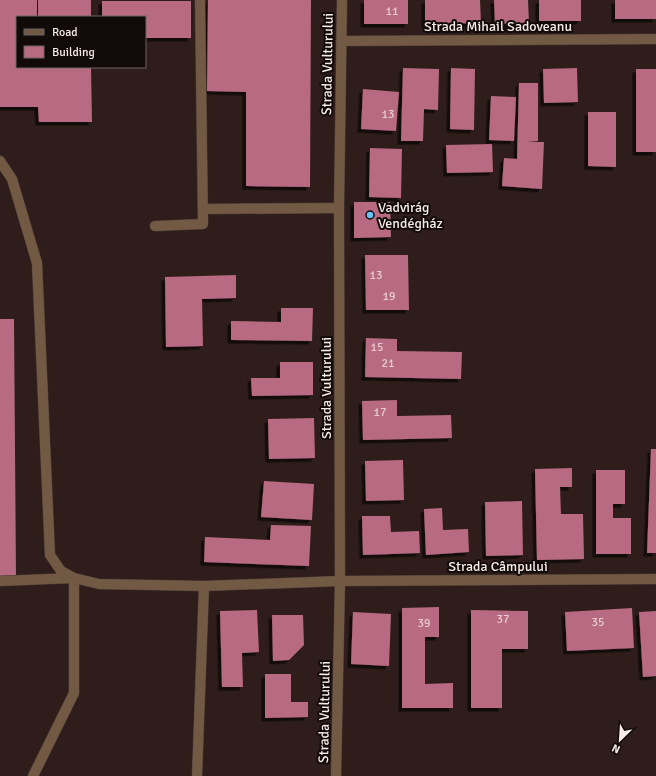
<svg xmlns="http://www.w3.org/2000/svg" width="656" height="776" font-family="Signika,sans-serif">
  <defs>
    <filter id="shadow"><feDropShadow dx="-3.5" dy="3.5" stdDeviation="0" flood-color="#0009"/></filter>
  </defs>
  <rect width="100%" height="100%" fill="#2e1d1a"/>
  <path fill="#b76a81" filter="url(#shadow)" d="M 0,0 L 37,0 L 37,17 L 17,17 L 17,67 L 91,67 L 92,122 L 39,122 L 38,107 L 0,107 Z
    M 38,0 L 91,0 L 91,17 L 38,17 Z
    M 208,0 L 311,0 L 310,187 L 246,186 L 246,92 L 207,91 Z
    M 364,0 L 408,0 L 408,24 L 364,24 Z
    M 425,0 L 480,0 L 481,23 L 425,24 Z
    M 494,0 L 528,0 L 529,23 L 495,24 Z
    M 539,0 L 581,0 L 581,21 L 539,21 Z
    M 615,0 L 656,0 L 656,19 L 615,19 Z
    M 102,1 L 191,1 L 191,38 L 145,38 L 145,17 L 102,17 Z
    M 403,68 L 439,69 L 438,110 L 424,109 L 423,141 L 401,141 Z
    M 451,68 L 475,69 L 474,130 L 450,129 Z
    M 577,68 L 578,102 L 544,103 L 543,69 Z
    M 636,69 L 656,69 L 656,152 L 636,152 Z
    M 519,83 L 538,83 L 538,141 L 526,142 L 544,142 L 542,189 L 502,186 L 504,158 L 517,159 Z
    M 363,89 L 399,92 L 396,131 L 361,129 Z
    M 491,96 L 516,97 L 514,141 L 489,140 Z
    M 588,112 L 616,112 L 616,167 L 588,166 Z
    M 492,144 L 493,172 L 447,173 L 446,145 Z
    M 370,148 L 402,149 L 401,198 L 369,197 Z
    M 354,202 L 390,202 L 391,237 L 354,238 Z
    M 365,255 L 408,255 L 409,310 L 366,310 Z
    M 236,275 L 236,298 L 202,299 L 203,346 L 166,347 L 165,277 Z
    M 281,308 L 313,308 L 312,341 L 231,340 L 231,321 L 281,322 Z
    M 0,319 L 14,319 L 16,578 L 0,579 Z
    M 366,338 L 397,339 L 397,351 L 462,352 L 461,379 L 365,377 Z
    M 280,362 L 313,362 L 313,395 L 252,396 L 251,378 L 280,378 Z
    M 397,400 L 397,416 L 451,415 L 452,438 L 363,440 L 362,401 Z
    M 314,418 L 315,458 L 269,459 L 268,419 Z
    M 651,449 L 656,449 L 656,553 L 647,553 Z
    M 403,460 L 404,500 L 366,501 L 365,461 Z
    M 572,468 L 572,487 L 560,487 L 561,514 L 583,514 L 584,559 L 537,560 L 535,469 Z
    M 596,470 L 625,470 L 625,504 L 613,504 L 613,518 L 631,518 L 631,554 L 596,554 Z
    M 264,481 L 314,484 L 312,520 L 261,517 Z
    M 522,501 L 523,555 L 486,556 L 485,502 Z
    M 442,508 L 443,530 L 468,529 L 469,552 L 426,555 L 424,509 Z
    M 362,516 L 390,516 L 391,532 L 419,531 L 420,553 L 363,555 Z
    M 271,525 L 311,526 L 309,566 L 204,562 L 205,537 L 270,540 Z
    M 439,607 L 439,637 L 425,637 L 425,684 L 453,683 L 453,708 L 402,708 L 402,608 Z
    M 632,608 L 634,648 L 567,651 L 565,612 Z
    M 257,610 L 259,652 L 242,653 L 243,687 L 222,687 L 220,611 Z
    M 471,610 L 528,611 L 528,649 L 502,649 L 502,708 L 471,708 Z
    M 656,611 L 656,676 L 643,677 L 639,612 Z
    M 353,612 L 391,614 L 389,666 L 351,664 Z
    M 272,615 L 303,615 L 304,645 L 289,660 L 273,661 Z
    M 265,674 L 291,674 L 291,702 L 308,702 L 308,717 L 265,718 Z"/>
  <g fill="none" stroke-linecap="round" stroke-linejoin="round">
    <g stroke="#4a3a37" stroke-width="11">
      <path id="lane" d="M 0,161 L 12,179 L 37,263 L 50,555 L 61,571 L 74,578 L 99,584 L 204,586 L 340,581
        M 203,209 L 339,208
        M 155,226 L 203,224 L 200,0
        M 0,581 L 74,578 L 74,693 L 33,776
        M 197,776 L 204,586"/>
    </g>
    <g stroke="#4a3a37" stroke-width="11">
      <path id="street" d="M 341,41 L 656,39
        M 340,581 L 656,579
        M 336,776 L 340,581 L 339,208 L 342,0"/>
    </g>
    <use href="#lane" stroke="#715943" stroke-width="10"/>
    <use href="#street" stroke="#715943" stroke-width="10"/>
  </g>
  <circle fill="#6bc3f2" stroke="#110a08" stroke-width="1.5" cx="370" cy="215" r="4"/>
  <g text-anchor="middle" stroke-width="4" stroke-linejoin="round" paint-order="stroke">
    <g font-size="12" fill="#e8cccf">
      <text x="392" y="15">11</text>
      <text x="388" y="118">13</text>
      <text x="376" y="279">13</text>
      <text x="389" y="300">19</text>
      <text x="377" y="351">15</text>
      <text x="388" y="367">21</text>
      <text x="380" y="416">17</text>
      <text x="503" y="623">37</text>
      <text x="598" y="626">35</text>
      <text x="424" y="627">39</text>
    </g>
    <g font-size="14" fill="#f8ece9" stroke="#110a08">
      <text x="498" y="31">Strada Mihail Sadoveanu</text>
      <text transform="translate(327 64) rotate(-89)" y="5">Strada Vulturului</text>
      <text transform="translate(326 388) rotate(-90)" y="5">Strada Vulturului</text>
      <text x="498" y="571">Strada Câmpului</text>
      <text transform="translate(324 712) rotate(-89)" y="5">Strada Vulturului</text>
    </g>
    <g font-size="14" fill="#f8ece9" stroke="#110a08" text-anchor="start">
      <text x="378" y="212">Vadvirág<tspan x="378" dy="16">Vendégház</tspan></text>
    </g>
  </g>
  <rect x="16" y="16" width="130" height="52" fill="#110a08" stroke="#6d6462"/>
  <rect x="24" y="29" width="20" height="6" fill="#715943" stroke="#6d6462"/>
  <text x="52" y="36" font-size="12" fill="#f8ece9">Road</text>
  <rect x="24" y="46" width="20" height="12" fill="#b76a81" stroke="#6d6462"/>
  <text x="52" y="56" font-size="12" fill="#f8ece9">Building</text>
  <g transform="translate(620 740) rotate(205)" stroke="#110a08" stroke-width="3" paint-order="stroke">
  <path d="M0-3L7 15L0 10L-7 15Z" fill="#f8ece9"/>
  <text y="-6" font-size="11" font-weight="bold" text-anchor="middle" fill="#f8ece9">N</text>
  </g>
</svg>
